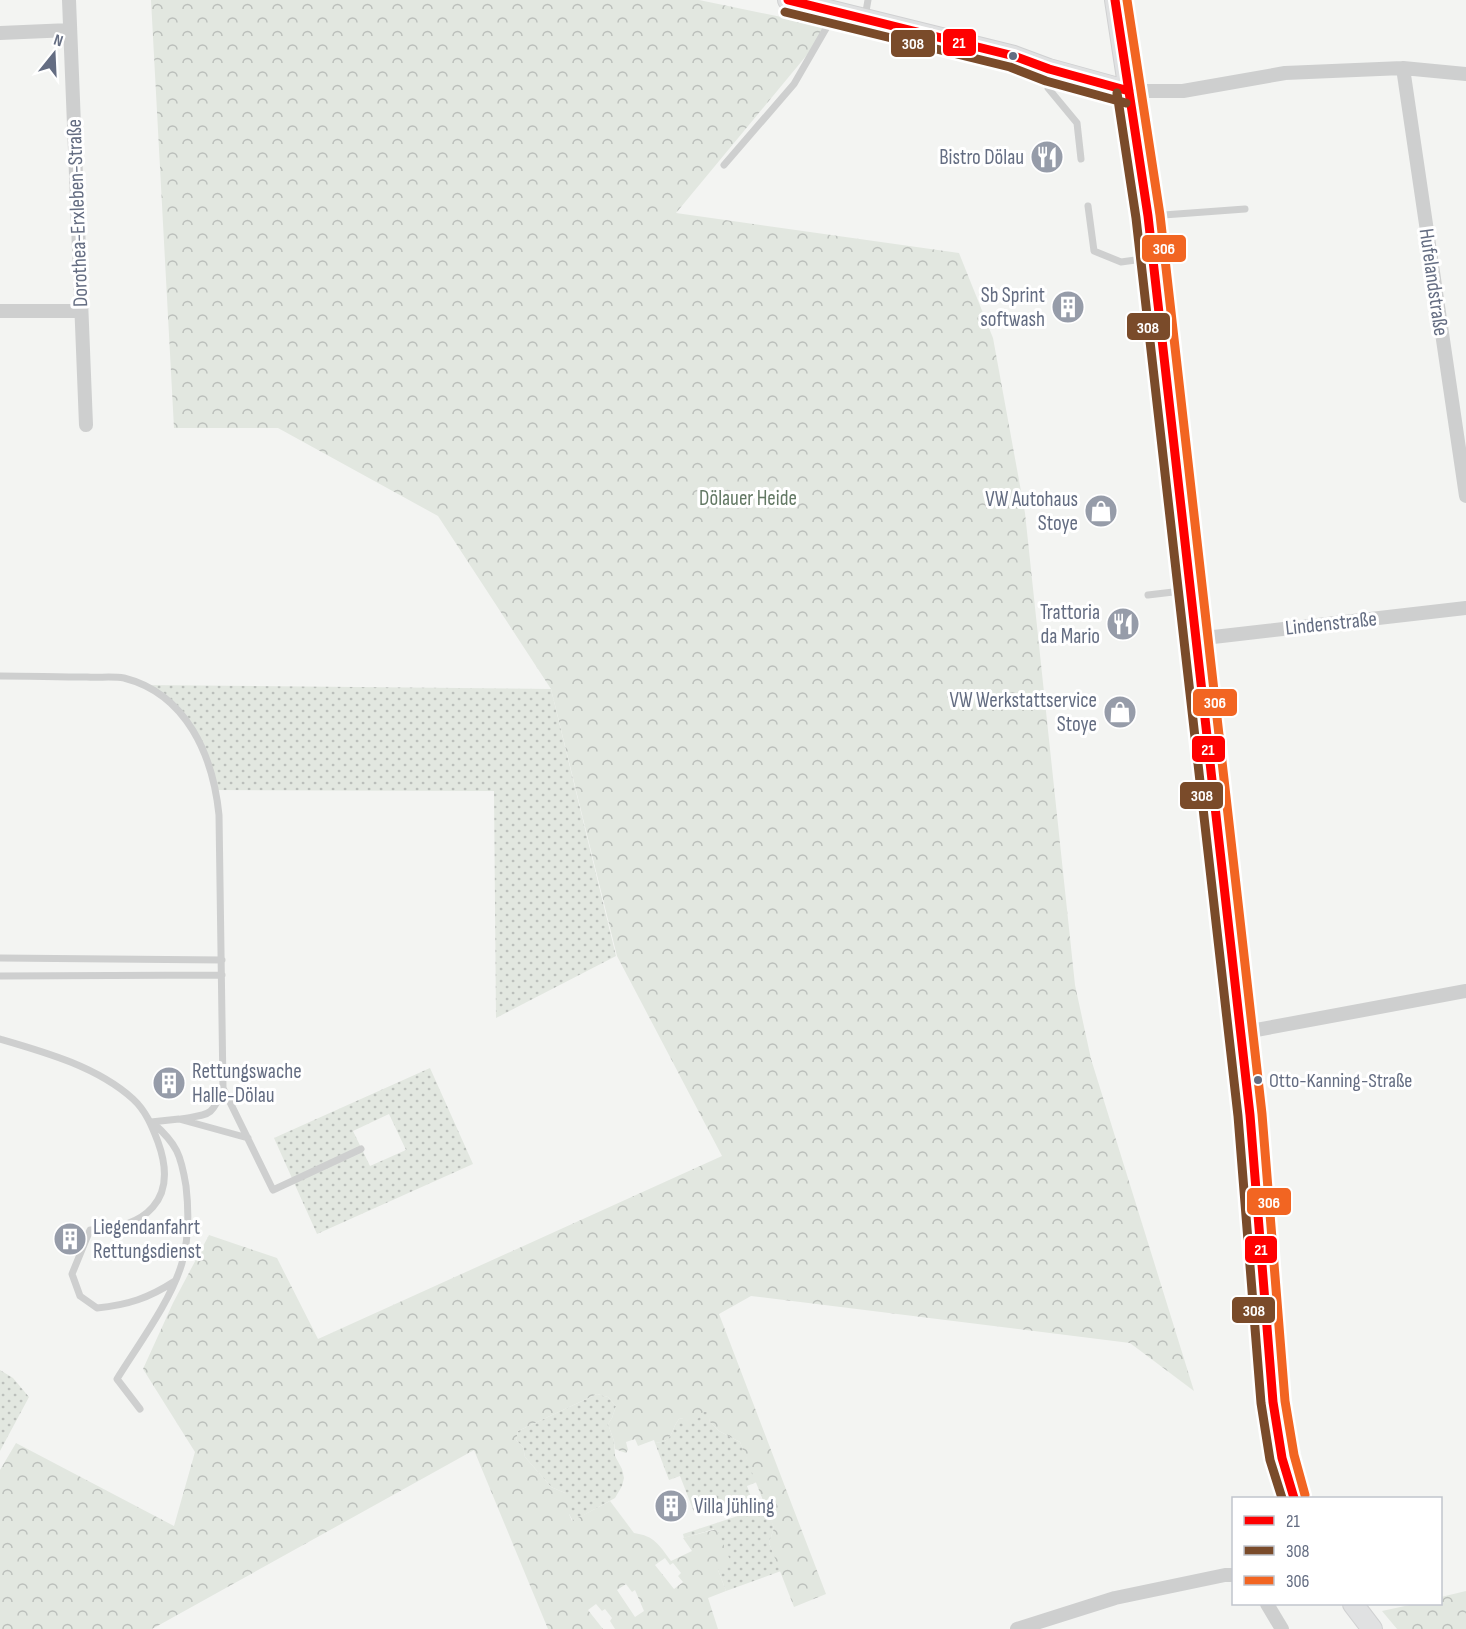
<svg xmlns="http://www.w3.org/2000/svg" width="1466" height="1629" font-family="'Sofia Sans Condensed',sans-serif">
  <defs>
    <pattern id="grass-dots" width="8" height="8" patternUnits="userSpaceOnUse" patternTransform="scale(1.5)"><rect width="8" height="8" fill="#e2e7e0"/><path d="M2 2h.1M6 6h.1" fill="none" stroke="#bbbfbb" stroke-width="1.8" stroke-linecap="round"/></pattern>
    <pattern id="forest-crowns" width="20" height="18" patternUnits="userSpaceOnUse" patternTransform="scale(1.5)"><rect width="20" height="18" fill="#e2e7e0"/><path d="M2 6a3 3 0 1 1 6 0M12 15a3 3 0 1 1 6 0" fill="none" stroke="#bbbfbb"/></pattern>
  </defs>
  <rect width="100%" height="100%" fill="#f3f4f2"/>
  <path fill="url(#grass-dots)" fill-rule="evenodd" d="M 143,685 L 551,689 L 616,956 L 496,1018 L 494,791 L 216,790 L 209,762 L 177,710 Z
    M 430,1068 L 473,1164 L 317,1234 L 274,1138 ZM 389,1114 L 406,1150 L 370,1166 L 353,1131 Z
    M 0,1370 L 13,1378 L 29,1397 L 0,1451 Z
    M 597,1394 L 608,1397 L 616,1406 L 612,1418 L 608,1424 L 614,1441 L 615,1456 L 622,1469 L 624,1478 L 622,1486 L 615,1498 L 573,1521 L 569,1514 L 565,1493 L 551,1487 L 525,1457 L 523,1447 L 516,1440 L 518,1431 Z
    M 703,1412 L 708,1412 L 710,1422 L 719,1431 L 740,1442 L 757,1482 L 747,1486 L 751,1497 L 707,1511 L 705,1508 L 694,1512 L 680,1476 L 669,1480 L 655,1443 C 675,1441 669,1432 679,1419 L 700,1414 Z
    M 756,1510 L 769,1513 L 774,1528 L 769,1543 L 781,1571 L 726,1591 L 718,1570 L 714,1529 L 684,1538 L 683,1534 Z"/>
  <path fill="url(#forest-crowns)" fill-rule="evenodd" d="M 151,0 L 699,0 L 830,27 L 676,213 L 959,253 L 993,338 L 1025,513 L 1075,985 L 1091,1059 L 1194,1391 L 1130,1343 L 751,1296 L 719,1314 L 826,1594 L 794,1607 L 769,1543 L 774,1528 L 740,1442 L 719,1431 L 710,1422 L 707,1412 L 703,1412 L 699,1418 L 687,1422 L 683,1418 L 679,1419 C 669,1432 675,1441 655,1443 L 654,1440 L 638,1446 L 635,1439 L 626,1442 L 628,1450 L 626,1453 L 615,1449 L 614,1441 L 608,1424 L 612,1418 L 616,1406 L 608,1397 L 597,1394 L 518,1431 L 516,1440 L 523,1447 L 525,1457 L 551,1487 L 565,1493 L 573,1502 L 569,1514 L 572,1521 L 610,1501 L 634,1533 C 655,1536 659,1545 671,1561 L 692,1551 L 683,1538 L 717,1529 L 730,1560 L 727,1566 L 718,1570 L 726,1591 L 708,1598 L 718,1629 L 615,1629 L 610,1621 L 612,1618 L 605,1609 L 602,1611 L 596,1604 L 588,1610 L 603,1629 L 548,1629 L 474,1450 L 152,1629 L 0,1629 L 0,1470 L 16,1443 L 174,1526 L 195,1452 L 143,1369 L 173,1303 L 209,1235 L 277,1258 L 318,1339 L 722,1156 L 617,956 L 551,689 L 438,516 L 278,428 L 174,428 ZM 665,1558 L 670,1565 L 673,1563 L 681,1573 L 678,1576 L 683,1582 L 674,1589 L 655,1565 ZM 626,1584 L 632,1592 L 635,1590 L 644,1611 L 635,1617 L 617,1590 Z
    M 1466,1591 L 1466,1629 L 1397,1629 L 1382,1611 L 1414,1604 L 1440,1604 L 1441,1597 Z"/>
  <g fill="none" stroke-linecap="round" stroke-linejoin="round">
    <g stroke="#d0d1d2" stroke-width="22">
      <path id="secondary" d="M 788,0 L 1014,56 L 1049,69 L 1129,91
        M 1115,0 L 1148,216 L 1250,1115 L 1273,1402 L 1282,1458 L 1294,1498
        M 1353,1604 L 1372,1629"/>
    </g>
    <path stroke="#cecfcf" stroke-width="7" d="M 865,17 L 868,0
      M 1049,71 L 1048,88 L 1077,123 L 1081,159
      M 724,165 L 794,84 L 835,13
      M 1088,206 L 1094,251 L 1121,262 L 1150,258
      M 1150,216 L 1245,209
      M 1148,595 L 1190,590
      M 0,676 C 29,676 58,677 87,677 C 98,678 112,676 124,678 C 187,694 213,756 219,815 L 223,1088 L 273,1190 L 361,1149
      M 0,958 L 222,960
      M 0,976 L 222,975
      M 0,1039 C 45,1052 98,1067 133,1099 C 146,1111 152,1126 158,1142 C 179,1200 146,1228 90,1230 L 72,1274 L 80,1296 L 97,1308 C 128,1305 149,1298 175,1281
      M 181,1119 C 210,1114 212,1117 223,1088
      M 151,1122 L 179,1119 L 248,1138
      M 140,1409 L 117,1379 C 138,1345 171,1301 182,1263 C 189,1238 189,1212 186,1186 C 181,1155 177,1144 153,1123"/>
    <path stroke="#cecfcf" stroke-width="14" d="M 69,0 L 86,425
      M 0,33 L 70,30
      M 1403,68 L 1466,496
      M 1129,91 L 1183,91 L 1285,73 L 1403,68 L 1466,74
      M 0,311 L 81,311
      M 1196,639 L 1466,608
      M 1240,1033 L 1466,991
      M 1267,1604 L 1282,1629
      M 1017,1629 L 1115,1598 L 1225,1575 L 1234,1575"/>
    <use href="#secondary" stroke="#e0e1e2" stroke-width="20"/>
    <g stroke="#fff" stroke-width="14">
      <path id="bus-1" d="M 788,0 L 1014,56 L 1049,69 L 1129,91
        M 1115,0 L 1148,216 L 1250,1115 L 1273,1402 L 1282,1458 L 1294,1498"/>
    </g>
    <g stroke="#fff" stroke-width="14">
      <path id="bus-2" d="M 785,12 L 1010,67 L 1046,81 L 1126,103
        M 1117,93 L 1136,218 L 1238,1116 L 1261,1403 L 1270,1460 L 1282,1498"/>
    </g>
    <g stroke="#fff" stroke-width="14">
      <path id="bus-3" d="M 1127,0 L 1160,215 L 1262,1114 L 1285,1401 L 1294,1455 L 1305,1495"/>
    </g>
    <use href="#bus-1" stroke="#f00" stroke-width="9"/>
    <use href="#bus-2" stroke="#7a4b2a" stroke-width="9"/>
    <use href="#bus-3" stroke="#f26522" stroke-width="9"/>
  </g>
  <defs>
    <g id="restaurant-disc" transform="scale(1.725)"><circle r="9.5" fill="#969ca9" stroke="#fff"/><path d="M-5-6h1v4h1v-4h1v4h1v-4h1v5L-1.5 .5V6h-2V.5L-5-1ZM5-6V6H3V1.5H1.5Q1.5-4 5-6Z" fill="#fff"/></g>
    <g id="building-disc" transform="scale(1.725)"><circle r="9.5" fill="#969ca9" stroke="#fff"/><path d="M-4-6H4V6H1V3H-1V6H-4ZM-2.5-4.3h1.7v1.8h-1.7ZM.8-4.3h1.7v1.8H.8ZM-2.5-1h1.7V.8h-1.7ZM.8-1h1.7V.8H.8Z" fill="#fff"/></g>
    <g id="shop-disc" transform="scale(1.725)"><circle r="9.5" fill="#969ca9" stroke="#fff"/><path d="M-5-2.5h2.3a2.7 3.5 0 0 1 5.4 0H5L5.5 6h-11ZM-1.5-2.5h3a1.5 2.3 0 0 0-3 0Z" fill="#fff"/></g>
  </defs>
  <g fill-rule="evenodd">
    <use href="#restaurant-disc" x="1047" y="157"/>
    <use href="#building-disc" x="1068" y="307"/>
    <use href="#shop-disc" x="1101" y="511"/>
    <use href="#restaurant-disc" x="1123" y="624"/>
    <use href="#shop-disc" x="1120" y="712"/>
    <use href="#building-disc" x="169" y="1083"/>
    <use href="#building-disc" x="70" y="1239"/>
    <use href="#building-disc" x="671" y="1506"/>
  </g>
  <g fill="#646d82" stroke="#fff" stroke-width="2">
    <circle cx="1013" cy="56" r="5"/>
    <circle cx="1258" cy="1080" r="5"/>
  </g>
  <g text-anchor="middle" stroke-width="6" stroke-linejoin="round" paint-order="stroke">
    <g font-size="20" fill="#646d82" stroke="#fff" text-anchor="start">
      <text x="1269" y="1087">Otto-Kanning-Straße</text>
    </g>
    <g font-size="21" fill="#646d82" stroke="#fff" text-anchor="end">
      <text x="1024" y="164">Bistro Dölau</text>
      <text x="1045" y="302">Sb Sprint<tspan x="1045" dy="24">softwash</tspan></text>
      <text x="1078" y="506">VW Autohaus<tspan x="1078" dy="24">Stoye</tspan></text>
      <text x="1100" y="619">Trattoria<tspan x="1100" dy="24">da Mario</tspan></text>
      <text x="1097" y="707">VW Werkstattservice<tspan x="1097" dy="24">Stoye</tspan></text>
      <text x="192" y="1078" text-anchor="start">Rettungswache<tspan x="192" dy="24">Halle-Dölau</tspan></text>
      <text x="93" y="1234" text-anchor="start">Liegendanfahrt<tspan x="93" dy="24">Rettungsdienst</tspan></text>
      <text x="694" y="1513" text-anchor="start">Villa Jühling</text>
    </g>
    <g font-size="21" fill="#646d82" stroke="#fff">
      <text transform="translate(77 213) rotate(-92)" y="7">Dorothea-Erxleben-Straße</text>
      <text transform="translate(1434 282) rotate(82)" y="7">Hufelandstraße</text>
      <text transform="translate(1331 623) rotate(-6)" y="7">Lindenstraße</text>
    </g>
    <g font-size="21" fill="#637964" stroke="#fff">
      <text x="748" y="505">Dölauer Heide</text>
    </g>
  </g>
  <g stroke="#fff" stroke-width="2">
    <rect x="942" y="28" width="35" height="29" rx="6" fill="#f00"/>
    <rect x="890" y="29" width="46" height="29" rx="6" fill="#7a4b2a"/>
    <rect x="1141" y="234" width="46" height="29" rx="6" fill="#f26522"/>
    <rect x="1126" y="312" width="45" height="29" rx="6" fill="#7a4b2a"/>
    <rect x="1192" y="688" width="46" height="29" rx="6" fill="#f26522"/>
    <rect x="1191" y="735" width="35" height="28" rx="6" fill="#f00"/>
    <rect x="1179" y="781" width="45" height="29" rx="6" fill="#7a4b2a"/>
    <rect x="1246" y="1187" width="46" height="29" rx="6" fill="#f26522"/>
    <rect x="1244" y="1235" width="34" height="29" rx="6" fill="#f00"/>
    <rect x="1231" y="1296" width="45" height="28" rx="6" fill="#7a4b2a"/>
  </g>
  <g font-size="16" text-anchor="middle" font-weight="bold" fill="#fff">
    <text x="959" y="48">21</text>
    <text x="913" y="49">308</text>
    <text x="1164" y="254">306</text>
    <text x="1148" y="333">308</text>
    <text x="1215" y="708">306</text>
    <text x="1208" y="755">21</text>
    <text x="1202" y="801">308</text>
    <text x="1269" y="1208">306</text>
    <text x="1261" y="1255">21</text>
    <text x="1254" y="1316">308</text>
  </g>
  <rect x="1232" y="1497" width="210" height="108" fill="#ffffff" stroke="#c1c5cd" stroke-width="1.5"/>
  <rect x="1244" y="1516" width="30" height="9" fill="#ff0000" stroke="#c1c5cd" stroke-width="1.5"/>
  <text x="1286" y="1527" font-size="18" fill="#646d82">21</text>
  <rect x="1244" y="1546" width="30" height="9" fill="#7a4b2a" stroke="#c1c5cd" stroke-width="1.5"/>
  <text x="1286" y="1557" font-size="18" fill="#646d82">308</text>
  <rect x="1244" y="1576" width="30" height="9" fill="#f26522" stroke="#c1c5cd" stroke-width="1.5"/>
  <text x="1286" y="1587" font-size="18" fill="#646d82">306</text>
  <g transform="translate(54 54) rotate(18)" stroke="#ffffff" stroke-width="4.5" paint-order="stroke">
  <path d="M0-4.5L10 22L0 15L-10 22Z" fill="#646d82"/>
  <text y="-9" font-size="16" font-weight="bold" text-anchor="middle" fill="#646d82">N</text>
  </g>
</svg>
